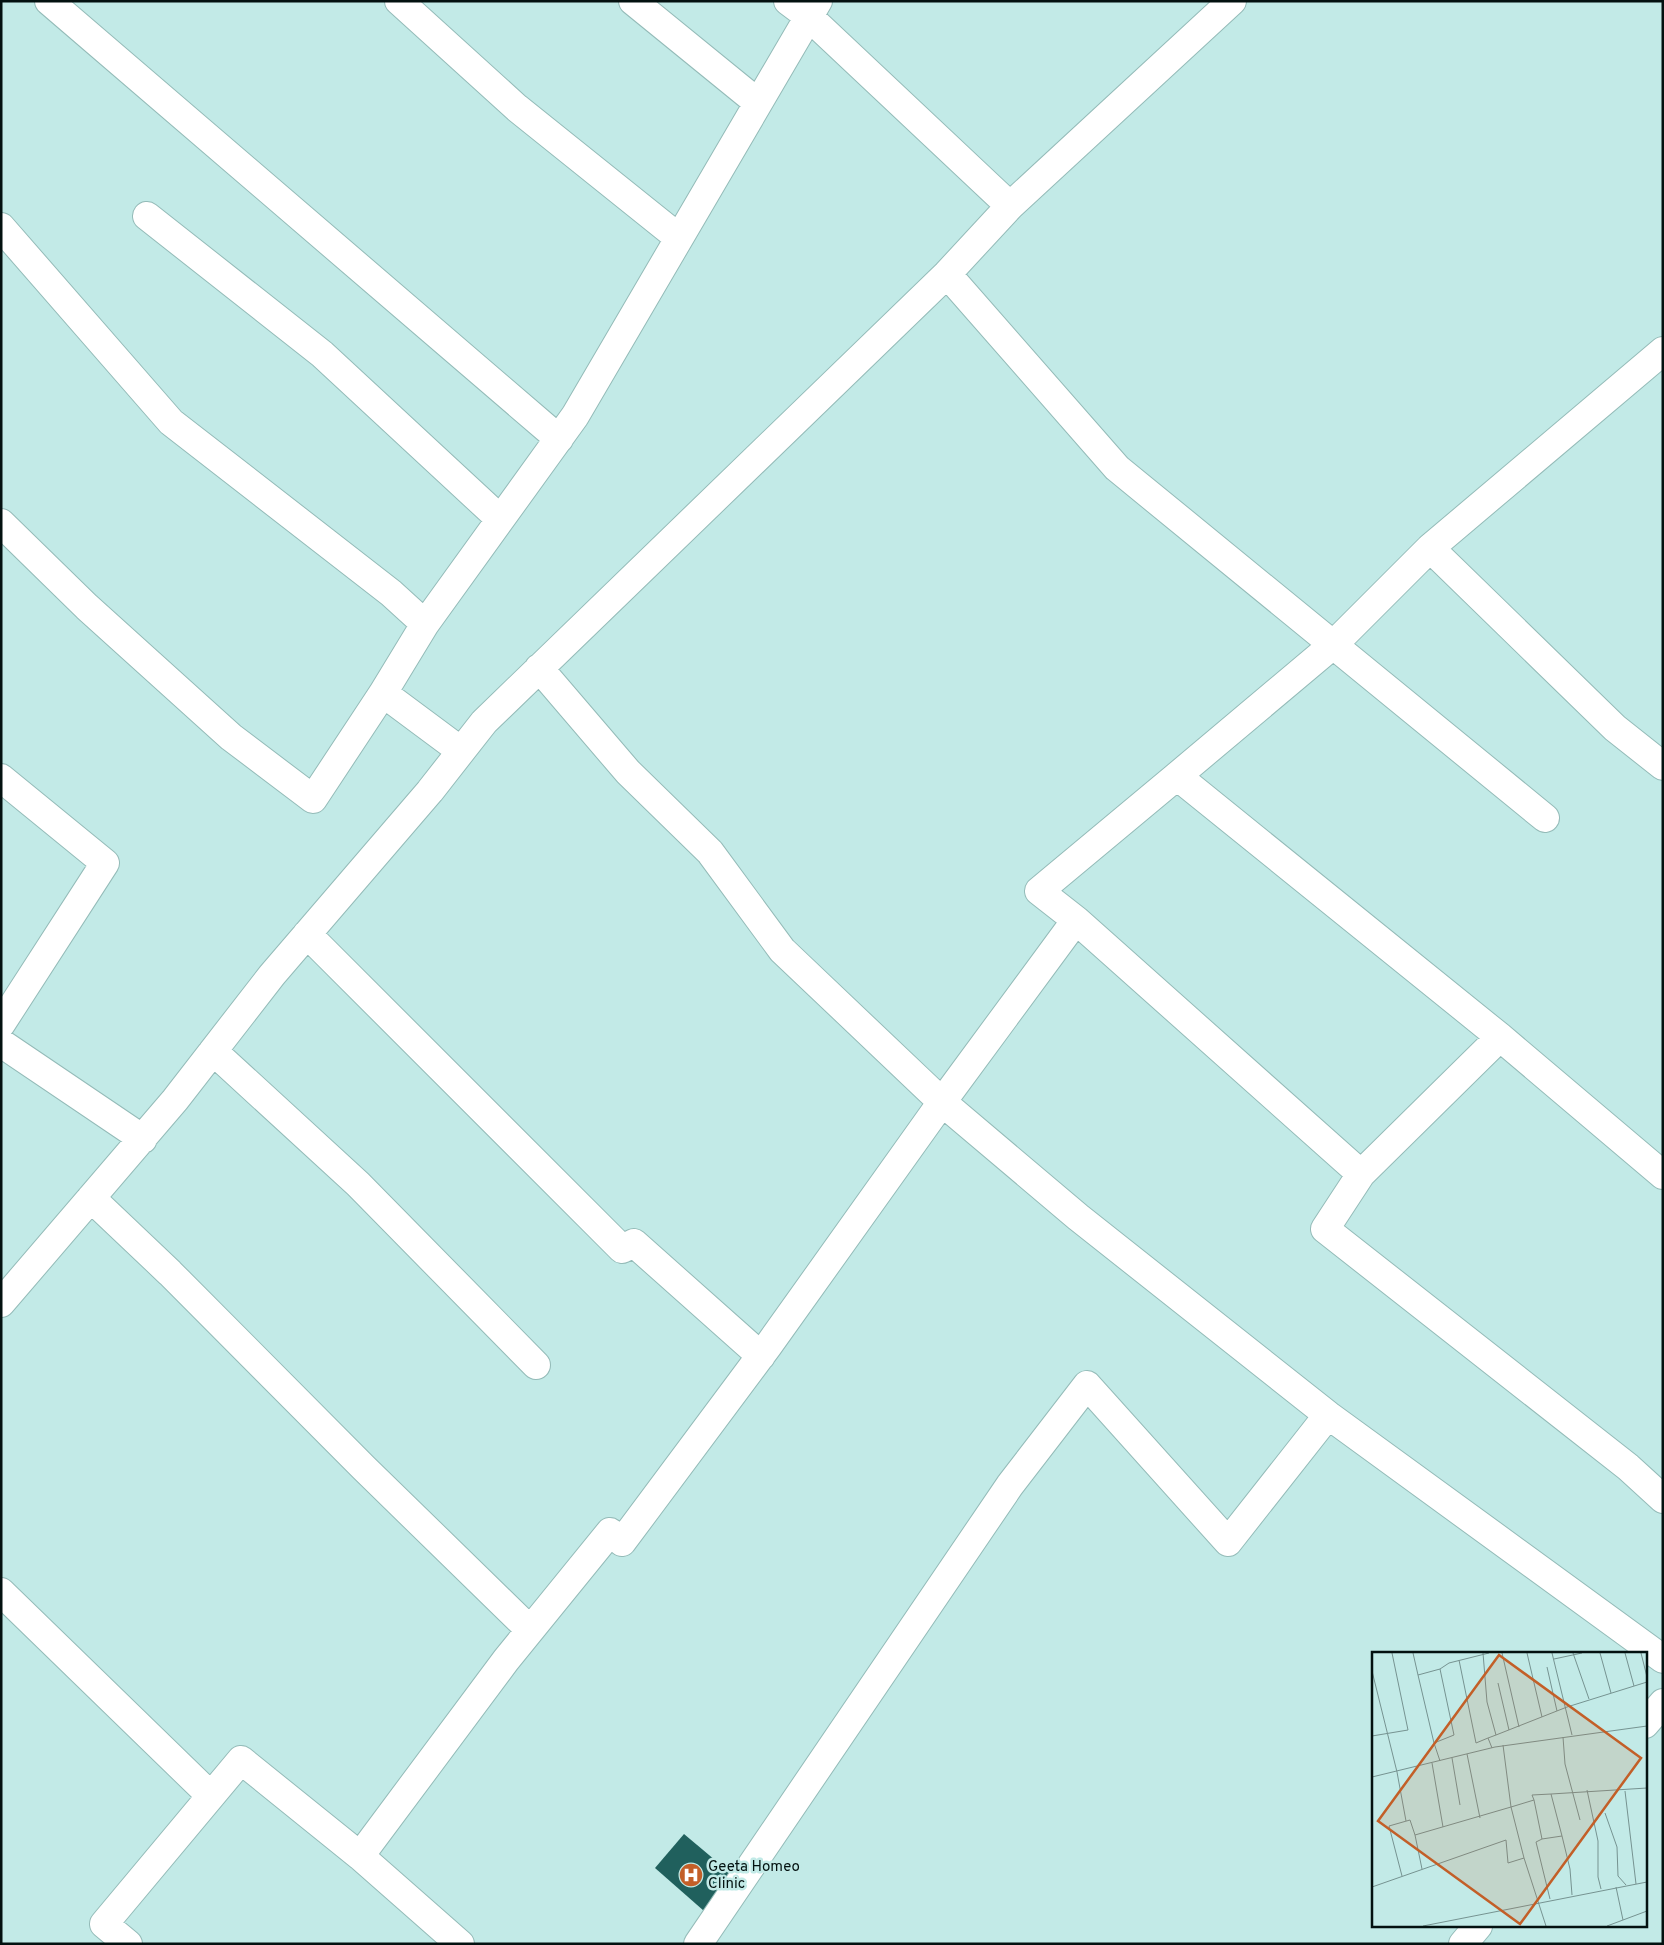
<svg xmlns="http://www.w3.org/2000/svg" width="1664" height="1945" font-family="Overpass,sans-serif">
  <rect width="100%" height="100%" fill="#c2eae7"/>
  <path fill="#20605d" d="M 684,1834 L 734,1876 L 704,1911 L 655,1868 Z"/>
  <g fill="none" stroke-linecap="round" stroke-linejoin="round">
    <g stroke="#94bbb8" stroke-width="30">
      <path id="minor" d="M 49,1 L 559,439
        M 399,1 L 517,108 L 679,238
        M 633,1 L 757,102
        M 788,1 L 808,16 L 1010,206
        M 147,216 L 322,354 L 500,519
        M 1,227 L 171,422 L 391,593 L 425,624 L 383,693 L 461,751
        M 947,274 L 1117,468 L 1545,818
        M 1,523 L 87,607 L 231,737 L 313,799 L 383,693
        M 1430,548 L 1615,728 L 1663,766
        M 425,624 L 575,416 L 818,1
        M 1177,776 L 1334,644 L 1430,548 L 1663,351
        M 1,778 L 105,863 L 1,1024
        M 1076,920 L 1039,891 L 1177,776 L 1500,1037
        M 307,934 L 622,1249 L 634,1243 L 761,1356
        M 1,1043 L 143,1139
        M 213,1051 L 358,1184 L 536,1365
        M 1361,1174 L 1500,1037 L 1663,1175
        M 91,1198 L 170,1273 L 364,1468 L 530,1630
        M 1,1303 L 175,1100 L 272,975 L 430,791 L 484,722 L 947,274 L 1010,206 L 1232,1
        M 1328,1415 L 1663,1659
        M 1,1592 L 211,1796
        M 1645,1724 L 1663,1703
        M 360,1856 L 460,1944
        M 128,1944 L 104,1924 L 241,1760 L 360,1856 L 506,1660 L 610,1532 L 622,1542 L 768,1346 L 942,1102 L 782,950 L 710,852 L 628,772 L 539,668
        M 698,1944 L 1010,1485 L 1087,1385 L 1228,1542 L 1328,1415 L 1078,1217 L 942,1102 L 1076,920 L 1361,1174 L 1325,1229 L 1628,1467 L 1663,1499
        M 1463,1944 L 1478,1926"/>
    </g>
    <use href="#minor" stroke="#fff" stroke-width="28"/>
  </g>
  <defs>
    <g id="hospital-disc" transform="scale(1.25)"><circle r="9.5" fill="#c35f28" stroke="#c2eae7"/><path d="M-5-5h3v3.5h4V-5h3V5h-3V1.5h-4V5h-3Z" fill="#fff"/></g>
  </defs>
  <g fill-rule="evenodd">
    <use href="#hospital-disc" x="691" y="1875"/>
  </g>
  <g text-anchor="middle" stroke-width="5" stroke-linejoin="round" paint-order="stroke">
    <g font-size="15" fill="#031110" stroke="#c2eae7" text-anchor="start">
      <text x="708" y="1871">Geeta Homeo<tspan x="708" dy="17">Clinic</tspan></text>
    </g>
  </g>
  <g transform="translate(1372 1652)">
    <rect width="275" height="275" fill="#c2eae7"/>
    <path fill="none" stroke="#769391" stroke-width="1" d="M 41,1 L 46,23 L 68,17 L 82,83 L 62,91 L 68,109M 111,1 L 115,50 L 124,83 L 116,86 L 120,96M 130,1 L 147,75M 155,1 L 170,65M 180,1 L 200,83M 201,1 L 217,47M 228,1 L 239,41M 253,1 L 262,34M 269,1 L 275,25M 182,7 L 210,1M 87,8 L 104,91 L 116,86M 175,15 L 185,59M 68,17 L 77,11 L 117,1M 0,19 L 25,120 L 34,169M 46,23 L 62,91M 126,31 L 137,78M 124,83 L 195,55 L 275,30M 0,84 L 36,78 L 20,1M 191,85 L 193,112 L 208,168M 95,102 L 108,166M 80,106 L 88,153M 60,111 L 71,175M 0,125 L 123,95 L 275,74M 215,138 L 226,189 L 226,225 L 229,237M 253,139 L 264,232M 179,142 L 275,136M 162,148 L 160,143 L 179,142 L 190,184M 233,161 L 245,195 L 246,224 L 254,233M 43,183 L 50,217M 170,187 L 190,184 L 198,217 L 200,243M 152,206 L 174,274M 30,224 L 17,174 L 38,168 L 43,183 L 139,155 L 131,93M 0,235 L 134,188 L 136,211 L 152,206 L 139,155 L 162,148 L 170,187 L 164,190 L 178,247M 251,268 L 275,259M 51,274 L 275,230M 235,274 L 251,268 L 244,235"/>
    <path fill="#c35f28" fill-opacity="0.15" stroke="#c35f28" stroke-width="2.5" d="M 127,3 L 269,106 L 148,272 L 6,169 Z"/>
    <rect width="275" height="275" fill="none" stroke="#031110" stroke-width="2.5"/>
  </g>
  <rect width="1664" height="1945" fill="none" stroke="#031110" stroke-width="5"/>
</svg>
